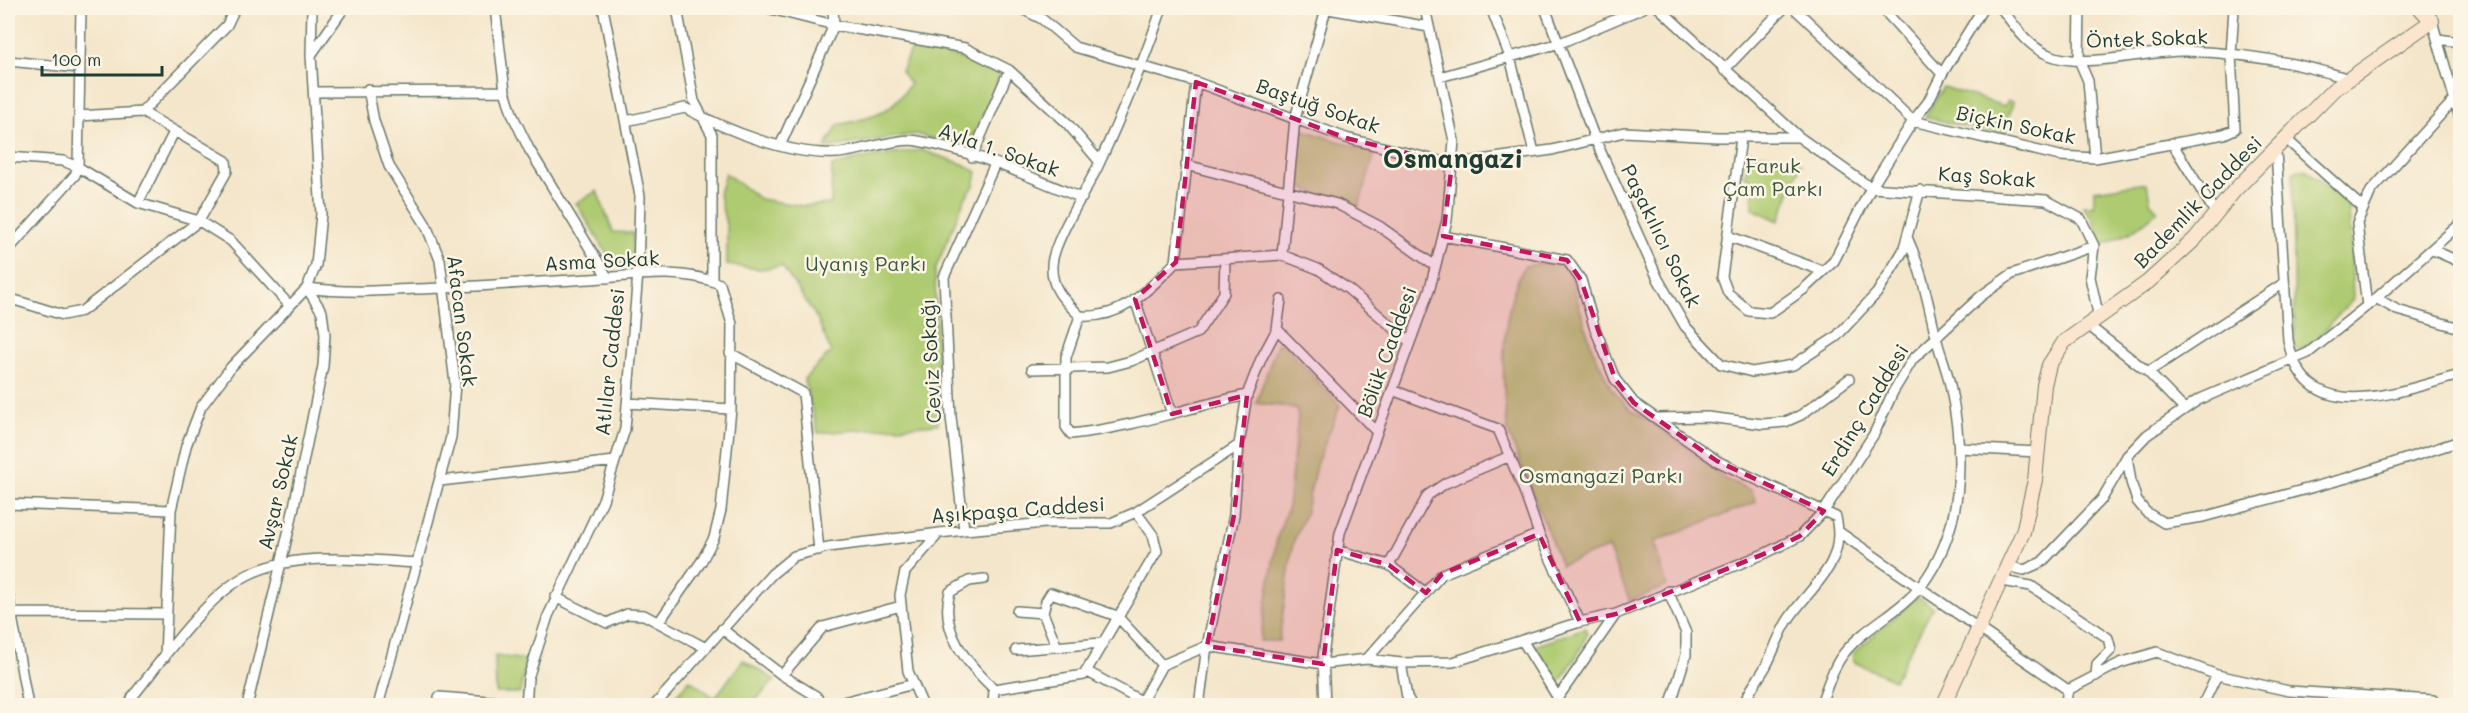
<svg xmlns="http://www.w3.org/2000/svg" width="2468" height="713" font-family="Mali,sans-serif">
  <rect width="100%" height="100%" fill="#fcf5e5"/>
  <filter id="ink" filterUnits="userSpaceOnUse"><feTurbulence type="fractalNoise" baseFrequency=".0167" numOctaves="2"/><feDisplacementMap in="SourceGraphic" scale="12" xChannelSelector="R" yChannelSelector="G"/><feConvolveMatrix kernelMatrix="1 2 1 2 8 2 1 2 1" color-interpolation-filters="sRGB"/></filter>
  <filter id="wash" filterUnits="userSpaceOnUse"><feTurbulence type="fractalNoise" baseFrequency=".008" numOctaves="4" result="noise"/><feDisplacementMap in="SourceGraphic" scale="24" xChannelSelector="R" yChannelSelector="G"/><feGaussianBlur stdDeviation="1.35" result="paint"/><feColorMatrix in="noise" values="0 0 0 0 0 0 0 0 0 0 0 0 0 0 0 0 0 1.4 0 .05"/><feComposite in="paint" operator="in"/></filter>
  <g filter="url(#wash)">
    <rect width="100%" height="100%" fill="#f4e6cb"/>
    <path fill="#afcb71" stroke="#678452" stroke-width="1.5" d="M 1349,8 L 1404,8 L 1398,15 L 1349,10 Z
      M 912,46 L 959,58 L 1000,74 L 968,148 L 916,134 L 825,148 L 838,125 C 873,117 889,116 910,84 L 901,71 Z
      M 1943,87 L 2004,106 L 2008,101 L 2013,102 L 2004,136 L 1925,117 Z
      M 1300,129 L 1375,153 L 1358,209 L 1293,184 Z
      M 921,150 L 963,164 L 977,172 L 974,186 L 965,198 L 935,270 L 938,424 L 818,433 L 804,379 L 831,352 L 817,318 L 782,266 L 760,269 L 727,265 L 727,229 L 719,194 L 725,173 L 760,199 L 803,206 L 831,204 L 832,166 L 855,160 Z
      M 1749,151 L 1801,164 L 1779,221 L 1753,209 L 1753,182 L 1745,176 Z
      M 2299,169 L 2307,170 L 2349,206 L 2353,299 L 2310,346 L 2299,350 L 2295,348 L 2293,172 Z
      M 2147,183 L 2150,202 L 2158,211 L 2131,232 L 2098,247 L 2094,221 L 2083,206 L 2094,206 L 2094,190 Z
      M 597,191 L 613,232 L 633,233 L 633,263 L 614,265 L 576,203 Z
      M 1554,262 L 1563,265 L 1570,275 L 1592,348 L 1611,388 L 1630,409 L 1676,439 L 1725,479 L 1751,490 L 1756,502 L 1654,542 L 1667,586 L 1630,601 L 1608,548 L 1561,565 L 1508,432 C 1501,385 1499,308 1525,266 Z
      M 1283,343 L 1340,406 L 1316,465 L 1306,511 L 1293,543 L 1279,641 L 1260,641 L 1277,538 L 1288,506 L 1298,417 L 1296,408 L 1256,403 L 1277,344 Z
      M 1918,597 L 1933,607 L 1894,680 L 1854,662 L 1852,654 Z
      M 1585,628 L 1587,634 L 1579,652 L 1557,686 L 1535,646 Z
      M 495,656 L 526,660 L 520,693 L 496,693 Z
      M 743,660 L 775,680 L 754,702 L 759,705 L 667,705 L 690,680 L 715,698 Z"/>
  </g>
  <g filter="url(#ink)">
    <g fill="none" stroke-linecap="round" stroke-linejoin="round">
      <g stroke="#6a7869" stroke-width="12">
        <path id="street" d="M 495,8 L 505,91 L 513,116 L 529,149 L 608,278
          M 677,8 L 694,101 L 712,135 L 712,281
          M 767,8 L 834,25 L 965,48 L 1009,70 L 1066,122 L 1100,162
          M 1020,8 L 1042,19 L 1075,47 L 1196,82 L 1346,138 L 1452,164 L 1552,150 L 1624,132 L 1717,137 L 1799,137
          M 1162,8 C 1144,61 1122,114 1098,166 C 1087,189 1052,243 1052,266 C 1051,289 1065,301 1080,316 C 1123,319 1147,291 1176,262
          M 1323,8 L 1429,27
          M 1491,8 L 1510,57 L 1534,152
          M 1545,8 L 1595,139 L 1658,279 L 1685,326 L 1721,364 L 1752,372 L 1793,365 L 1836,337 L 1877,293 L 1903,251 L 1920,190
          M 1659,8 L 1799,137 L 1871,188 L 2046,200 L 2081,219 L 2094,246 L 2090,277 L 2099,318
          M 1794,8 L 1913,121 L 2060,156 L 2095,158 L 2224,134 L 2235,129 L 2231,55 L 2234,8
          M 1882,8 L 1942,74
          M 2001,8 C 2015,26 2027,46 2049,55 C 2087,70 2145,50 2186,51 C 2241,53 2297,62 2349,79
          M 2080,8 L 2079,60 L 2088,81 L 2095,158
          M 2432,21 L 2460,118
          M 2438,39 L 2460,42
          M 311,55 L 312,8
          M 8,61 L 80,68
          M 1724,70 L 1784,8
          M 1440,77 L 1560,43 L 1643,8
          M 368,89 L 374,121 L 389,166 L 426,225 L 440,260 L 455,383 L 451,437 L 378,706
          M 314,92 L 505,91
          M 79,116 L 142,112
          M 626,121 L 685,108 C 726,130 790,156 837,153 C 859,152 898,137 918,141 C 975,151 1029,177 1082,198
          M 1741,138 L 1722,277 L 1728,293 L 1749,311 L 1770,313 L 1804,289 L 1834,261 L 1871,188 L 1913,121 L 1928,102 L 1942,74 L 1983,8
          M 2286,139 L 2363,208
          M 2172,143 L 2216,214
          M 780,146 L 834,25 L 833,8
          M 2276,151 L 2288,340 C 2305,432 2400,390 2460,375
          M 8,157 L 63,161 L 78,167 L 138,203 L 199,221 L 231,241 L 290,306
          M 972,157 L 1009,70
          M 1186,165 L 1337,204 L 1379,226 L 1435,266
          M 138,203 L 174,132
          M 1443,236 L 1567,260 L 1581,280 L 1594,326 L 1615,379 L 1634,403 L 1717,461 L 1836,517 C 1847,565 1811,585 1788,620 C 1779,634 1774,651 1766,666 C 1758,680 1749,690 1743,706
          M 1728,236 L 1823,271
          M 8,250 L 75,175 L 78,167 L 81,8
          M 2433,250 L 2460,262
          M 1282,255 L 1295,119 L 1326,9
          M 1176,262 L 1282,255 L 1318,269 L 1348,289 L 1410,342
          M 1176,262 L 1196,82
          M 307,288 C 344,293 380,291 417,289 C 474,287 532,282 590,279 C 633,276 679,267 720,284 L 732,324 L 731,409 L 721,510 L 714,538 L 701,562 L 659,622
          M 8,298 L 63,315 L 82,311 L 199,221 L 227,171 L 226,161 L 142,112 L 227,25 L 235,8
          M 2376,298 L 2397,310 L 2460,328
          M 1135,299 L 1172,414
          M 2367,306 L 2357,223 L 2371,191 L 2455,99
          M 1080,316 L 1066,357 L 1066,427 L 1071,434 C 1132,428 1188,407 1247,395
          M 2089,326 L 2148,372
          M 1277,329 L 1377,432
          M 730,353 L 803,393 L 819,550
          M 1032,369 L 1108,367 L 1131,361 L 1198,332 L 1224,293 L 1225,259
          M 1392,390 L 1498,429 L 1523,488 L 1539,534 L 1580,622
          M 627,403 L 731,409
          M 2184,409 L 2148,372 L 2284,283
          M 1657,418 L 1708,417 L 1763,424 L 1785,422 L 1801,415 L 1849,379
          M 1959,448 L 2038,452
          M 2127,456 L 2131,482 L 2137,501 L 2146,512 L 2164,523 L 2203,517 L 2347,478 L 2460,441
          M 440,481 L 615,461
          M 8,504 L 171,510
          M 964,530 L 951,417 L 944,277 L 995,164
          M 1839,532 L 2068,690
          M 1337,550 L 1389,565 L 1426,593
          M 1389,565 L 1428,495 L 1446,483 L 1510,456
          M 2007,566 L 2024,570 L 2042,562 L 2102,499 L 2127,456 L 2147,435 L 2198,400 L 2308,353 L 2373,301 L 2460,224
          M 2001,577 L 2008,582 L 2031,586 L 2108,638 L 2111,650 L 2097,664 L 2096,676
          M 984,579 L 969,581 L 950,592 C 939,632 967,663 994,689
          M 1668,591 L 1686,633 L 1686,655 L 1670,706
          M 8,594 L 28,706
          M 555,597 L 607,623 L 627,614 L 644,615 L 704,647
          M 1017,611 L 1043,613 L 1057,647
          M 11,613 L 166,614
          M 1043,613 L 1046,601 L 1051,593 L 1117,616 L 1162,665
          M 722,629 L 782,675 L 816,696 L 823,706
          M 1522,640 L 1558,698
          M 1016,650 L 1102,643
          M 165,657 L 171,510 L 186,446 L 201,407 L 231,367 L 307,288 L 316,265 L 321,214 L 311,55 L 344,8
          M 1367,659 L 1442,574 L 1539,534
          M 1401,663 L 1407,697 L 1412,706
          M 1086,671 L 1143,702
          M 782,675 L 823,627 L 901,606
          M 2068,690 L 2120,663 L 2157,652 L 2217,675 L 2289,691 L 2433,700
          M 439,697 L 527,704
          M 129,706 L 133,696 C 163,659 210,590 254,572 C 301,552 367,560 418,563
          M 247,706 L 291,521 L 323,366 L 325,335 L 322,312 L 307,288
          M 526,706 L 528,678 L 548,616 L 603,500 L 625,429 L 638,273 L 640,196 L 603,8
          M 654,706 L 772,574 L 794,556 L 828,547 L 964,530 L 1046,523 L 1111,523 L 1136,512 L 1239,445
          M 827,706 L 914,684
          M 923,706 L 908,671 L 900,595 L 905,572 L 939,533
          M 993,706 L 994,689 L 1084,675 L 1157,551 L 1153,535 L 1136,512
          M 1139,706 L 1162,665 L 1207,646 L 1323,664 L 1367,659 L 1401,663 L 1453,662 L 1580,622 L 1616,614
          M 1199,706 L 1207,646 L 1234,515 L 1239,445 L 1247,395 L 1261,359 L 1277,329 L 1281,300
          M 1325,706 L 1323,656 L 1340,533 L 1430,288 L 1447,220 L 1454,141 L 1425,8
          M 1552,706 L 1616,614 L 1766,553 L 1800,536 L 1824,511 L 1874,434 L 1893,392 L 1913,359 L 1981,296 L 2012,274 L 2094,246
          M 1820,706 C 1827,688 1833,666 1845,652 C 1866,626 1900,612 1921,586 C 1965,528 1965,454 1950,385 C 1947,369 1940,354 1936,337 C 1928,303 1922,270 1907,237
          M 2065,706 L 2068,690
          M 2202,706 L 2217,675"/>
      </g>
      <g stroke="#6a7869" stroke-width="16">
        <path id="secondary" d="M 2420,8 L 2432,21
          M 1943,706 L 2023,532 L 2035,480 L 2044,385 L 2049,365 L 2064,342 L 2148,282 L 2195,239 L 2234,191 L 2333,90 L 2432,21"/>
      </g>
      <use href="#street" stroke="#fff" stroke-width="9"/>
      <use href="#secondary" stroke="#fce5cf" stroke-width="14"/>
    </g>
  </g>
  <path fill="#c2185b" fill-opacity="0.2" stroke="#c2185b" stroke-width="4.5" stroke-dasharray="12 8" stroke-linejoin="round" d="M 1196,82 L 1346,138 L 1452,164 L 1443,236 L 1567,260 L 1581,280 L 1615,379 L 1634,403 L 1717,461 L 1824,511 L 1800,536 L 1766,553 L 1616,614 L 1580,622 L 1539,534 L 1442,574 L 1426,593 L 1389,565 L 1337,550 L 1323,664 L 1207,646 L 1234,515 L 1247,395 L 1172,414 L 1135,299 L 1176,262 Z"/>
  <g text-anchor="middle" stroke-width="5" stroke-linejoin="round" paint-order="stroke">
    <g font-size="20" fill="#1f3d34" stroke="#fcf5e5">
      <text transform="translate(2147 39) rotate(-2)" y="7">Öntek Sokak</text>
      <text transform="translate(1318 106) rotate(19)" y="7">Baştuğ Sokak</text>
      <text transform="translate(2016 125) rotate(12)" y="7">Biçkin Sokak</text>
      <text transform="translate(999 150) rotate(19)" y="7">Ayla 1. Sokak</text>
      <text transform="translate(1987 177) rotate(4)" y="7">Kaş Sokak</text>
      <text transform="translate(2198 202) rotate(-46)" y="7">Bademlik Caddesi</text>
      <text transform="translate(1661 236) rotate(64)" y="7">Paşakılıcı Sokak</text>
      <text transform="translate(602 261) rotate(-3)" y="7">Asma Sokak</text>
      <text transform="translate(462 321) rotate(83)" y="7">Afacan Sokak</text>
      <text transform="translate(1387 352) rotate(-70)" y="7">Bölük Caddesi</text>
      <text transform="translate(931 361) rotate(-93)" y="7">Ceviz Sokağı</text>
      <text transform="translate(610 362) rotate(-84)" y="7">Atlılar Caddesi</text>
      <text transform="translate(1865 410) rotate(-59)" y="7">Erdinç Caddesi</text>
      <text transform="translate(278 492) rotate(-77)" y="7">Avşar Sokak</text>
      <text transform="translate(1018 510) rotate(-4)" y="7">Aşıkpaşa Caddesi</text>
    </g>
    <g font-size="20" fill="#3c5940" stroke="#fcf5e5">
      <text x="1773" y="173">Faruk<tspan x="1773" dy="23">Çam Parkı</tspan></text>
      <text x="866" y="271">Uyanış Parkı</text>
      <text x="1601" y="483">Osmangazi Parkı</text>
    </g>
    <g font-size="26" font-weight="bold" fill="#1f3d34" stroke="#fcf5e5">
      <text x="1453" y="168">Osmangazi</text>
    </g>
  </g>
  <rect width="2468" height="713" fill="none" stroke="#fcf5e5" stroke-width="30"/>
  <path d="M42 66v9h120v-9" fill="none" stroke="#1f3d34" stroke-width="3"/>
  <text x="51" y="66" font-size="18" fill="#1f3d34" stroke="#fcf5e5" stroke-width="4.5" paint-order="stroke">100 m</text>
</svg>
